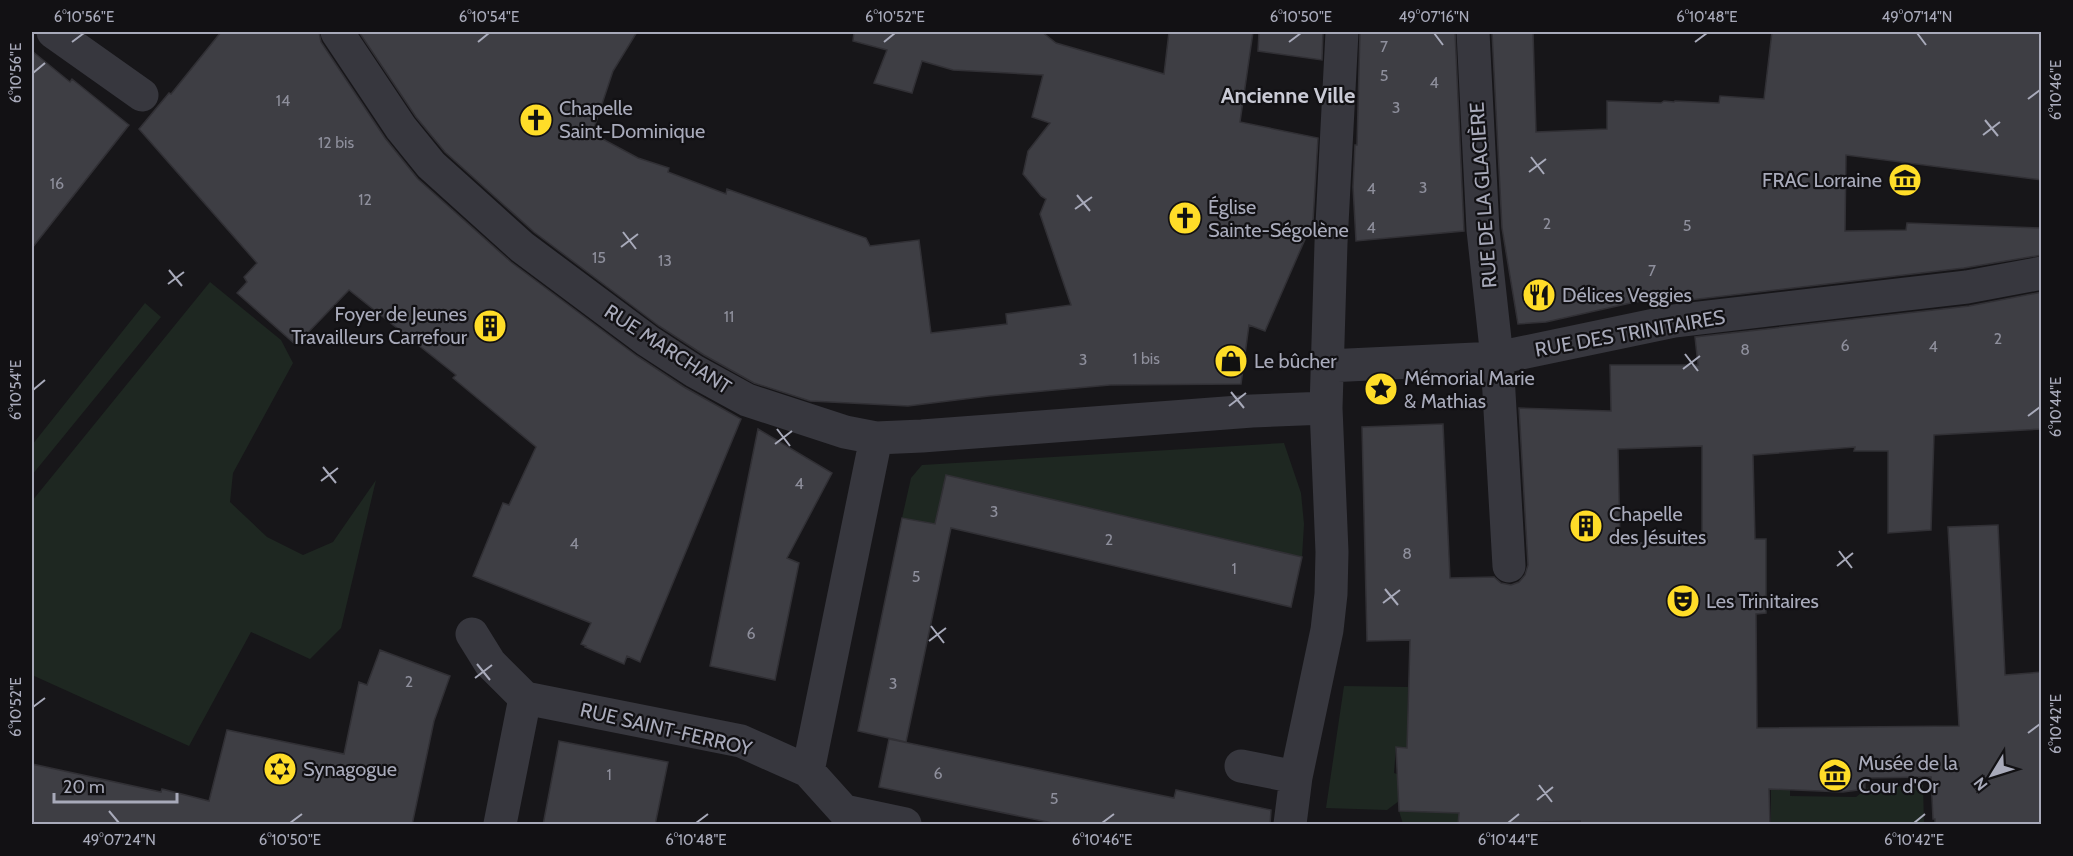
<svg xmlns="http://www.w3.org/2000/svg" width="2073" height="856" font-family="Cabin,sans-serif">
  <rect width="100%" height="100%" fill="#171619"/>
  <path fill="#1e2721" d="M 210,282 L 281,340 L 293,363 L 233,473 L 230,502 L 267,537 L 303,555 L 333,542 L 376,480 L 341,628 L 310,659 L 251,632 L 189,746 L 32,675 L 32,501 Z
    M 145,303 L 161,317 L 32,475 L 32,445 Z
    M 1284,443 L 1301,493 L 1304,524 L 1302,557 L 946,475 L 935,524 L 902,518 L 911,478 L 922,465 Z
    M 1344,686 L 1408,687 L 1407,748 L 1396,748 L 1394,773 L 1397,774 L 1399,801 L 1387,810 L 1326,808 Z
    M 1790,785 L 1790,796 L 1856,797 L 1869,787 L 1923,785 L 1924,824 L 1771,824 L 1771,786 Z
    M 1399,811 L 1459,813 L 1458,824 L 1403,824 Z"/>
  <path fill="#3e3e44" stroke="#313035" stroke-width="1.5" fill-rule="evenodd" d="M 221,32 L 319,32 L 321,42 L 385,138 L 418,179 L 511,262 L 637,356 L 684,387 L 741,419 L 640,662 L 627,656 L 624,664 L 585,647 L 586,646 L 581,644 L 591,623 L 473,576 L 503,503 L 509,505 L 536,447 L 453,378 L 456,375 L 349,290 L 296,345 L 237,293 L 247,282 L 244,277 L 257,263 L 139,129 L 169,93 L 171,94 Z
    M 359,32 L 637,32 L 613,71 L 593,131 L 598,134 L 597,136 L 638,158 L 669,168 L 668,172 L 726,194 L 727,189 L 866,238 L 870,246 L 919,240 L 931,333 L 1007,324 L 1006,314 L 1071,305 L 1040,214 L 1046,199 L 1041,196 L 1023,174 L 1028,151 L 1050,123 L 1032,117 L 1043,75 L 953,70 L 922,61 L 912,93 L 874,83 L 887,50 L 853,41 L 854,32 L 1042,32 L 1056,43 L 1164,74 L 1169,32 L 1253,32 L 1240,122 L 1318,138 L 1313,221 L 1265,331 L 1249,325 L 1241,384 L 1110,385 L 989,396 L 908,406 L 810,401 L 754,383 L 704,355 L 659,326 L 534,232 L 445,152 L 416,117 Z
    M 1259,32 L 1323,32 L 1322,60 L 1258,51 Z
    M 1360,32 L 1455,32 L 1464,231 L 1356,241 L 1353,187 L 1355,145 L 1357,145 Z
    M 1492,32 L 1533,32 L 1536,132 L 1607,129 L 1607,101 L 1661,103 L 1664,101 L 1674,102 L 1675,101 L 1719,103 L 1720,96 L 1764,99 L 1772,32 L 2042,32 L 2042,180 L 1846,155 L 1845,231 L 1906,230 L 1907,223 L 2042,228 L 2042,255 L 1964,268 L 1690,300 L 1690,295 L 1635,302 L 1546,322 L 1518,324 L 1502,228 Z
    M 32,51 L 70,82 L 72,79 L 129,125 L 32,248 Z
    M 2042,292 L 2042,429 L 1934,435 L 1931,530 L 1888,533 L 1888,451 L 1854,451 L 1855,447 L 1753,455 L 1755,539 L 1766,539 L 1766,613 L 1756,614 L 1757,728 L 1959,726 L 1948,527 L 1998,525 L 2005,675 L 2042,672 L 2042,825 L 1935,825 L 1935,819 L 1933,819 L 1931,777 L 1865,778 L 1865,789 L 1843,792 L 1769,789 L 1770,825 L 1581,825 L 1580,821 L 1507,823 L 1506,825 L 1458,825 L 1459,813 L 1399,811 L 1396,747 L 1407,748 L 1410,640 L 1367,641 L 1362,427 L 1443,424 L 1450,578 L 1494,577 L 1501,583 L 1511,585 L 1519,582 L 1525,575 L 1528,565 L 1519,408 L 1611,411 L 1610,365 L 1698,365 L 1695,337 L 1969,306 ZM 1702,446 L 1702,539 L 1620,544 L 1618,449 Z
    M 758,429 L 832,473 L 787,558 L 799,563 L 775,680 L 710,666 Z
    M 946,475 L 1302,557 L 1291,607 L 951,528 L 906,742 L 858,731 L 902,518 L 935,524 Z
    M 380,650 L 450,676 L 434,721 L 412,825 L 32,825 L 32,764 L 161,792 L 162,789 L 209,801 L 227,730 L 344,754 L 359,682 L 367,685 Z
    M 889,739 L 1174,798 L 1176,790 L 1271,810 L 1270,825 L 1062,825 L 879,787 Z
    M 559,741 L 668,762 L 655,825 L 543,825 Z"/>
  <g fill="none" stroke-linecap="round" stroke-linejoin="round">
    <path stroke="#37373e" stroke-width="33" d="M 53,32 L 142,95
      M 337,32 L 401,128 L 431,165 L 522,247 L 648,341 L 694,371 L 747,400 L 845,432 L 876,438 L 922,436 L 1252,411 L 1326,408
      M 1473,32 L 1483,230 L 1497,358 L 1509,566
      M 1327,366 L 1497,358 L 1674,321 L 1967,287 L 2042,273
      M 472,634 L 490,663 L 525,698
      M 1241,766 L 1296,777
      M 808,771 L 876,438
      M 500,824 L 525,698 L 741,741 L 808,771 L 844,811 L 905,824
      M 1290,824 L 1296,777 L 1327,630 L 1331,594 L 1332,552 L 1326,408 L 1331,243 L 1342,32"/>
  </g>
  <path fill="none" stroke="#a8aaba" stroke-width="2" d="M 1434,33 L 1443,45M 1917,33 L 1926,45M 72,42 L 84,33M 478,42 L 489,33M 884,42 L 895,33M 1289,42 L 1301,33M 1695,42 L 1707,33M 33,73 L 45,63M 2028,99 L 2040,90M 1985,120 L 1998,136M 1983,135 L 2000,122M 1531,157 L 1544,174M 1529,172 L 1546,159M 1077,195 L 1090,211M 1075,209 L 1092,197M 623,232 L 636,249M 621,247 L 638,234M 169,270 L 182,286M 168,284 L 184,272M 1685,354 L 1698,371M 1683,369 L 1700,356M 33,390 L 45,380M 1231,392 L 1244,408M 1229,406 L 1246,393M 2028,416 L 2040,407M 777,429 L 790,446M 775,444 L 792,431M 323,467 L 336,483M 321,481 L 338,468M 1839,551 L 1852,568M 1837,566 L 1853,553M 1385,589 L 1398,605M 1383,603 L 1400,590M 931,626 L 944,643M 929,641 L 946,628M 477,664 L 490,680M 475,678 L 492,665M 33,707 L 45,698M 2028,733 L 2040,724M 1539,785 L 1552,802M 1537,800 L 1553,787M 109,811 L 119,823M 290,823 L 302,814M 696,823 L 708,814M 1102,823 L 1114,814M 1508,823 L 1519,814M 1914,823 L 1925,814"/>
  <defs>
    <g id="church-disc" transform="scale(1.725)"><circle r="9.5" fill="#ffdd28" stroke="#121114"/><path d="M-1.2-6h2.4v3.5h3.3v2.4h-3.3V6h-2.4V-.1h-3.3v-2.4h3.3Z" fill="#111"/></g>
    <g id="museum-disc" transform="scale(1.725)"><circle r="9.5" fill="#ffdd28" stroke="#121114"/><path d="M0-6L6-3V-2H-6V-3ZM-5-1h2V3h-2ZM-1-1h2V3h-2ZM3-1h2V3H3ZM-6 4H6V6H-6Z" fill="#111"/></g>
    <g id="restaurant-disc" transform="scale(1.725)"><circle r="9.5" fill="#ffdd28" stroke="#121114"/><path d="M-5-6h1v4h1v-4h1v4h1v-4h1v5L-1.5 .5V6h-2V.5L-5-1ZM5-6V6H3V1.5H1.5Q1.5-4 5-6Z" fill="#111"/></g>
    <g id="building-disc" transform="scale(1.725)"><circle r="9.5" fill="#ffdd28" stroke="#121114"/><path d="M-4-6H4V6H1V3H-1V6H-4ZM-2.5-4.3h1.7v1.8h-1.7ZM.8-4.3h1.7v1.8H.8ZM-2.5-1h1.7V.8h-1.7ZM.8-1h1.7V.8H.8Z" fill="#111"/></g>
    <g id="shop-disc" transform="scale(1.725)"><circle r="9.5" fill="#ffdd28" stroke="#121114"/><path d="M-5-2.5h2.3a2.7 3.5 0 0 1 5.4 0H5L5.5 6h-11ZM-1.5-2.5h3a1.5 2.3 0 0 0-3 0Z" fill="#111"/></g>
    <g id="sight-disc" transform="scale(1.725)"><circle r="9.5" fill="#ffdd28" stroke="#121114"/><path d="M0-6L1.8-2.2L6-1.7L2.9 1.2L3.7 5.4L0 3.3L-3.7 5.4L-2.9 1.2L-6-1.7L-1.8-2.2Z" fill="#111"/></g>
    <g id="theatre-disc" transform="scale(1.725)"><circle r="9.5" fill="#ffdd28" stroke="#121114"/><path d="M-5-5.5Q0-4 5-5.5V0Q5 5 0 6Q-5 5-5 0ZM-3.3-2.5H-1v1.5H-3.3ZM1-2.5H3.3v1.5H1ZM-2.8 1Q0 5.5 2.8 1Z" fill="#111"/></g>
    <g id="synagogue-disc" transform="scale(1.725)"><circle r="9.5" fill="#ffdd28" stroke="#121114"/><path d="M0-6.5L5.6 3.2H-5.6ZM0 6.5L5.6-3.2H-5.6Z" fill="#111"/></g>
  </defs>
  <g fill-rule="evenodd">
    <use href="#church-disc" x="536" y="120"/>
    <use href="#museum-disc" x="1905" y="180"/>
    <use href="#church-disc" x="1185" y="218"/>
    <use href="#restaurant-disc" x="1539" y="295"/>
    <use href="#building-disc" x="490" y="326"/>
    <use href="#shop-disc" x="1231" y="361"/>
    <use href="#sight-disc" x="1381" y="389"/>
    <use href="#building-disc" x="1586" y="526"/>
    <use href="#theatre-disc" x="1683" y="601"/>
    <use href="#synagogue-disc" x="280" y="769"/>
    <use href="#museum-disc" x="1835" y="775"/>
  </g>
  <g text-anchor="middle" stroke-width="4.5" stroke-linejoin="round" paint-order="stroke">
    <g font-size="16" fill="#8e8f9c">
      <text x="1384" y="52">7</text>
      <text x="1384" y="81">5</text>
      <text x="1434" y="88">4</text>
      <text x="283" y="106">14</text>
      <text x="1396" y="113">3</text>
      <text x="336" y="148">12 bis</text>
      <text x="57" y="189">16</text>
      <text x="1423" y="193">3</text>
      <text x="1371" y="194">4</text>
      <text x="365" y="205">12</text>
      <text x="1547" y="229">2</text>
      <text x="1687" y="231">5</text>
      <text x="1371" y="233">4</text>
      <text x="599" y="263">15</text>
      <text x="665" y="266">13</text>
      <text x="1652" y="276">7</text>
      <text x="729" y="322">11</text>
      <text x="1998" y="344">2</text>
      <text x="1845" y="351">6</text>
      <text x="1933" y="352">4</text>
      <text x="1745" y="355">8</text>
      <text x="1146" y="364">1 bis</text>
      <text x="1083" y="365">3</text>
      <text x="799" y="489">4</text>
      <text x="994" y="517">3</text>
      <text x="1109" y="545">2</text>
      <text x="574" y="549">4</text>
      <text x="1407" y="559">8</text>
      <text x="1234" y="574">1</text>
      <text x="916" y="582">5</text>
      <text x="751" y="639">6</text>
      <text x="409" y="687">2</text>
      <text x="893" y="689">3</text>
      <text x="938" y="779">6</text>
      <text x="609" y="780">1</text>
      <text x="1054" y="804">5</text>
    </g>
    <g font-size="20" fill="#a8aaba" stroke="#121114" text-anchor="start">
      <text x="559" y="115">Chapelle<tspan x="559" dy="23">Saint-Dominique</tspan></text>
      <text x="1882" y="187" text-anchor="end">FRAC Lorraine</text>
      <text x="1208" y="214">Église<tspan x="1208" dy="23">Sainte-Ségolène</tspan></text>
      <text x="1562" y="302">Délices Veggies</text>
      <text x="467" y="321" text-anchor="end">Foyer de Jeunes<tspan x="467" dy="23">Travailleurs Carrefour</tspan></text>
      <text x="1254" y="368">Le bûcher</text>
      <text x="1404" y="385">Mémorial Marie<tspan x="1404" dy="23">&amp; Mathias</tspan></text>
      <text x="1609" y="521">Chapelle<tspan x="1609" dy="23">des Jésuites</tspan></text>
      <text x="1706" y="608">Les Trinitaires</text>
      <text x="1858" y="770">Musée de la<tspan x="1858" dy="23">Cour d'Or</tspan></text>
      <text x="303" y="776">Synagogue</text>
    </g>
    <g font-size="20" fill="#a8aaba" stroke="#121114">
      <text transform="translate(1483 195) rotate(-94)" y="7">RUE DE LA GLACIÈRE</text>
      <text transform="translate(1630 333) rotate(-10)" y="7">RUE DES TRINITAIRES</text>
      <text transform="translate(668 349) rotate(33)" y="7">RUE MARCHANT</text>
      <text transform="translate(666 729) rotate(13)" y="7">RUE SAINT-FERROY</text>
    </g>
    <g font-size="22" font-weight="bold" fill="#c9cad5" stroke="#121114">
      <text x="1288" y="103">Ancienne Ville</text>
    </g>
  </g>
  <rect width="2073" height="856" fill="none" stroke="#121114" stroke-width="66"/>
  <g transform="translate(1992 775) rotate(232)" stroke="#121114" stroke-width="4.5" paint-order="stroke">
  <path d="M0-4.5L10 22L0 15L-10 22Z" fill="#a8aaba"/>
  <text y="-9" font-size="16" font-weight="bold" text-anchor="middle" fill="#a8aaba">N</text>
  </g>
  <path d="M54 793v9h123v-9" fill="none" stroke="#a8aaba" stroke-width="3"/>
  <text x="63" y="793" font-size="18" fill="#a8aaba" stroke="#121114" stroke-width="4.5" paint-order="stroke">20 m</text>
  <rect x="33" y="33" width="2007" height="790" fill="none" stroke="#a8aaba" stroke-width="2"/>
  <g font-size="15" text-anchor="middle" fill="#a8aaba">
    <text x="84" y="22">6°10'56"E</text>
    <text x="489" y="22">6°10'54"E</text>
    <text x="895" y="22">6°10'52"E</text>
    <text x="1301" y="22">6°10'50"E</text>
    <text x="1434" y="22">49°07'16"N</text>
    <text x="1707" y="22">6°10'48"E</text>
    <text x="1917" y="22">49°07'14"N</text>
    <text transform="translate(16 73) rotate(-90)" y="5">6°10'56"E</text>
    <text transform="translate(2056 90) rotate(-90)" y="5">6°10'46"E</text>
    <text transform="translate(16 390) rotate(-90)" y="5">6°10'54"E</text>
    <text transform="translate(2056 407) rotate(-90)" y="5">6°10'44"E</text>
    <text transform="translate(16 707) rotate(-90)" y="5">6°10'52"E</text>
    <text transform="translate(2056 724) rotate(-90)" y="5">6°10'42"E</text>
    <text x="119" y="845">49°07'24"N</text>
    <text x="290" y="845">6°10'50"E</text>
    <text x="696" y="845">6°10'48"E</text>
    <text x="1102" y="845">6°10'46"E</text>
    <text x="1508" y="845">6°10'44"E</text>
    <text x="1914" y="845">6°10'42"E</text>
  </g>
</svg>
